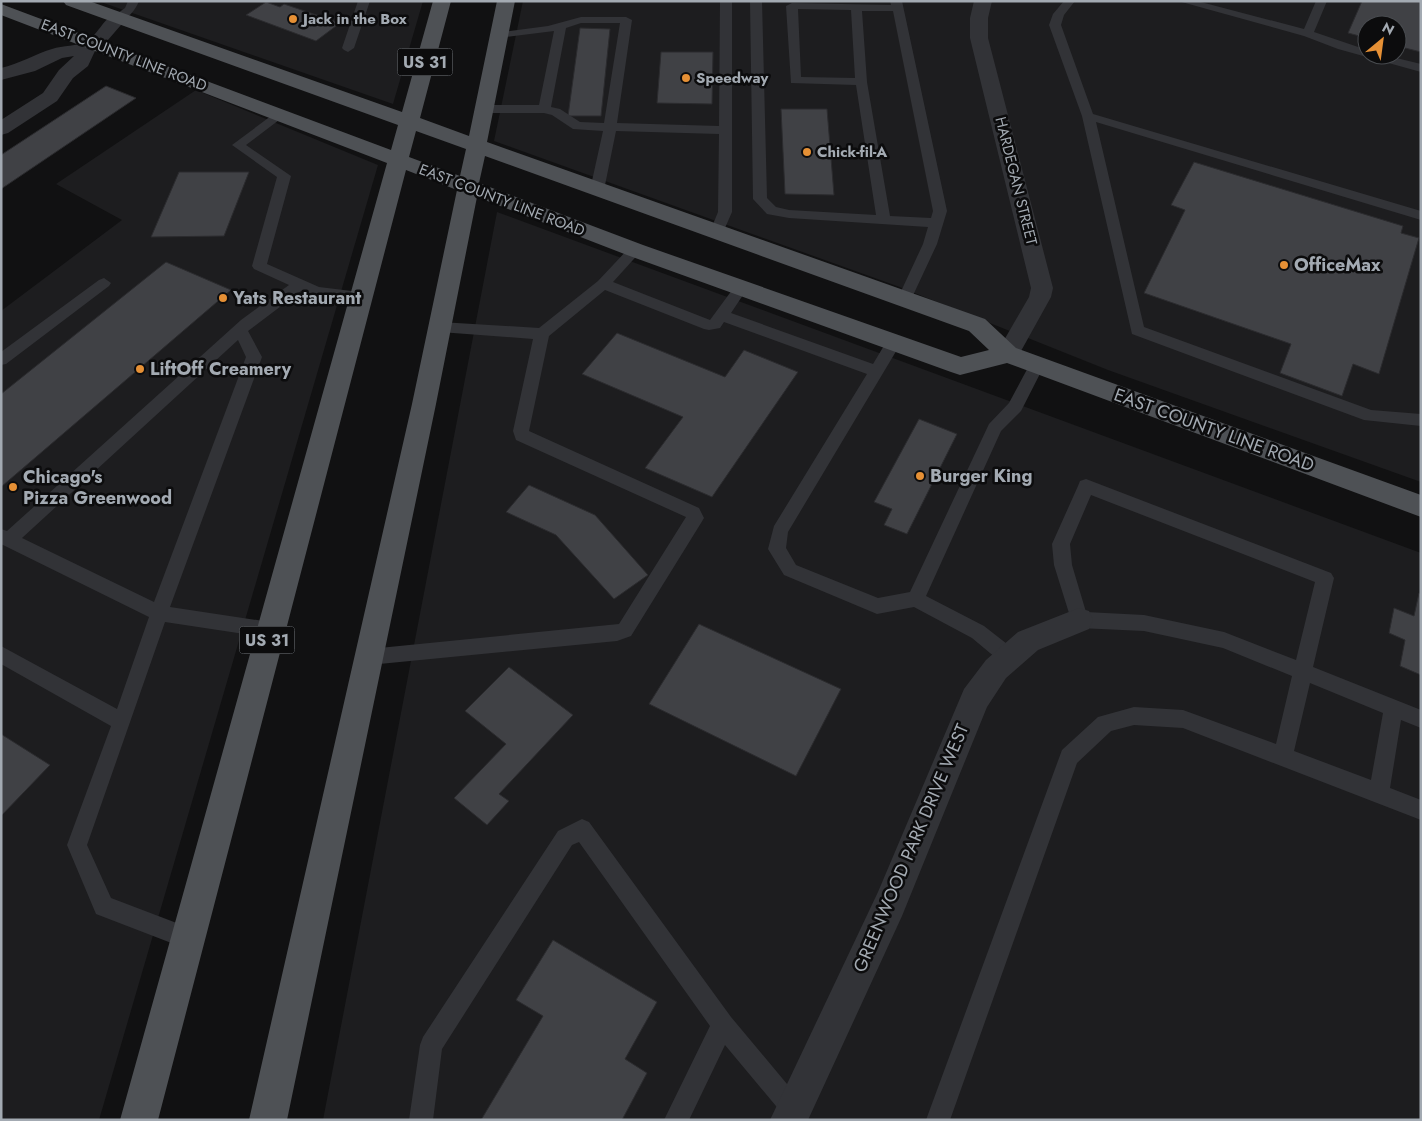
<svg xmlns="http://www.w3.org/2000/svg" width="1422" height="1121" font-family="Jost,sans-serif">
  <rect width="100%" height="100%" fill="#111112"/>
  <path fill="#1d1d1f" fill-rule="evenodd" d="M 98,1 L 423,1 L 393,104 Z
    M 523,1 L 1421,1 L 1421,482 L 1108,370 L 897,286 L 494,141 ZM 1367,25 L 1397,25 L 1397,55 L 1367,55 Z
    M 196,90 L 378,165 L 99,1120 L 1,1120 L 1,311 L 122,220 L 56,184 Z
    M 497,212 L 1421,553 L 1421,1120 L 323,1120 Z"/>
  <path fill="#404145" stroke="#2b2b2e" d="M 1362,1 L 1421,1 L 1421,52 L 1397,46 L 1397,25 L 1367,25 L 1367,38 L 1348,33 Z
    M 266,2 L 280,7 L 284,4 L 340,23 L 316,41 L 246,15 Z
    M 580,28 L 610,29 L 601,116 L 568,116 Z
    M 661,52 L 713,52 L 712,104 L 657,103 Z
    M 106,86 L 136,98 L 1,189 L 1,155 Z
    M 781,109 L 827,109 L 834,195 L 785,194 Z
    M 1194,162 L 1403,226 L 1401,233 L 1419,238 L 1379,374 L 1353,364 L 1342,396 L 1280,373 L 1291,344 L 1144,293 L 1185,210 L 1171,205 Z
    M 179,172 L 249,172 L 224,236 L 151,237 Z
    M 166,262 L 231,290 L 1,487 L 1,394 Z
    M 617,333 L 725,377 L 744,350 L 798,372 L 712,497 L 645,468 L 683,417 L 582,374 Z
    M 919,419 L 957,434 L 907,534 L 884,525 L 892,509 L 874,502 Z
    M 529,485 L 595,515 L 648,575 L 614,599 L 556,535 L 506,512 Z
    M 1419,593 L 1421,594 L 1421,675 L 1400,666 L 1405,640 L 1389,633 L 1394,608 L 1414,616 Z
    M 699,624 L 841,689 L 796,776 L 649,704 Z
    M 509,667 L 573,715 L 499,794 L 509,801 L 487,825 L 454,798 L 506,744 L 465,711 Z
    M 1,734 L 50,765 L 1,816 Z
    M 553,940 L 657,1002 L 625,1059 L 647,1073 L 622,1120 L 481,1120 L 543,1016 L 516,1000 Z"/>
  <g fill="none" stroke-linecap="round" stroke-linejoin="round">
    <path fill="#323337" fill-rule="evenodd" d="M 128,1 L 139,1 C 135,11 126,23 114,20 L 114,16 L 125,8 Z
      M 358,1 L 370,1 L 354,48 L 348,52 L 344,50 L 342,48 Z
      M 720,1 L 732,1 L 732,212 L 721,237 L 716,239 L 709,234 L 718,212 L 719,134 L 616,131 L 604,190 L 597,194 L 590,190 L 603,131 L 573,129 L 552,115 L 544,113 L 484,113 L 478,109 L 484,105 L 539,105 L 554,31 L 499,38 L 493,35 L 495,33 L 548,26 L 581,17 L 626,17 L 632,20 L 617,123 L 719,126 ZM 581,23 L 620,23 L 604,123 L 580,122 L 560,109 L 551,107 L 566,28 Z
      M 750,1 L 762,1 L 767,198 L 776,207 L 789,210 L 876,215 L 856,85 L 791,83 L 786,6 L 792,3 L 891,5 L 890,1 L 902,1 L 947,211 L 937,244 L 909,304 L 899,304 L 897,300 L 923,244 L 928,227 L 789,218 L 767,214 L 753,199 ZM 798,9 L 851,10 L 855,78 L 801,77 ZM 862,11 L 893,11 L 933,211 L 931,218 L 890,216 L 867,82 Z
      M 1064,1 L 1075,1 L 1064,15 L 1061,25 L 1093,114 L 1421,211 L 1421,220 L 1096,122 L 1144,327 L 1371,410 L 1421,414 L 1421,426 L 1364,420 L 1132,334 L 1082,116 L 1049,25 L 1053,14 Z
      M 1178,1 L 1197,1 L 1304,29 L 1316,1 L 1327,1 L 1314,32 L 1367,50 L 1367,55 L 1384,55 L 1421,64 L 1421,72 L 1338,49 L 1304,36 Z
      M 279,110 L 283,111 L 285,114 L 283,117 L 246,145 L 291,176 L 267,264 L 319,287 L 360,292 L 367,297 L 360,302 L 317,297 L 301,291 L 248,331 L 262,357 L 170,607 L 270,622 L 276,624 L 279,630 L 276,636 L 270,638 L 165,622 L 87,845 L 111,898 L 195,930 L 198,938 L 195,946 L 187,949 L 96,914 L 67,845 L 111,726 L 1,664 L 1,646 L 117,709 L 149,617 L 1,544 L 1,529 L 7,531 L 241,320 L 289,285 L 254,269 L 252,266 L 277,177 L 232,145 ZM 238,340 L 246,357 L 154,602 L 22,538 Z
      M 635,245 L 642,250 L 613,282 L 710,320 L 735,286 L 740,284 L 747,289 L 731,313 L 873,364 L 888,339 L 898,339 L 901,343 L 788,532 L 786,548 L 796,565 L 878,598 L 910,592 L 989,424 L 1009,403 L 1032,360 L 1042,360 L 1045,364 L 1021,411 L 1001,431 L 926,596 L 984,626 L 1016,651 L 1018,657 L 1016,663 L 1009,665 L 1002,663 L 972,638 L 914,607 L 877,614 L 784,575 L 768,549 L 774,526 L 867,374 L 724,322 L 720,328 L 709,330 L 704,329 L 605,290 L 549,336 L 529,431 L 699,508 L 704,518 L 701,523 L 631,636 L 617,641 L 369,665 L 362,663 L 360,657 L 362,651 L 369,649 L 619,624 L 686,517 L 516,440 L 513,431 L 533,339 L 440,332 L 435,331 L 433,327 L 435,323 L 440,322 L 539,328 L 598,281 L 630,247 Z
      M 104,278 L 111,283 L 109,286 L 6,364 L 1,365 L 1,352 L 99,280 Z
      M 1086,479 L 1331,573 L 1334,578 L 1313,667 L 1421,710 L 1421,728 L 1401,720 L 1390,788 L 1421,800 L 1421,820 L 1183,728 L 1134,725 L 1111,731 L 1077,763 L 950,1120 L 926,1120 L 1062,750 L 1098,717 L 1134,707 L 1183,710 L 1276,744 L 1292,676 L 1223,648 L 1144,631 L 1079,628 L 1073,626 L 1054,565 L 1052,544 L 1078,486 L 1080,481 ZM 1091,495 L 1315,582 L 1296,660 L 1224,632 L 1144,615 L 1086,612 L 1072,565 L 1070,544 ZM 1310,683 L 1383,713 L 1371,780 L 1294,751 Z
      M 582,819 L 589,822 L 731,1017 L 802,1102 L 806,1110 L 802,1118 L 786,1118 L 725,1045 L 689,1120 L 664,1120 L 710,1026 L 579,842 L 572,845 L 442,1049 L 433,1120 L 409,1120 L 420,1045 L 423,1037 L 558,831 Z"/>
    <path fill="#323337" fill-rule="evenodd" d="M 974,1 L 992,1 L 988,18 L 988,38 L 1053,288 L 1051,297 L 1016,360 L 1008,363 L 1000,360 L 996,354 L 1029,297 L 1031,288 L 970,38 L 970,18 Z
      M 118,13 L 124,14 L 127,18 L 101,48 L 95,51 L 88,66 L 73,78 L 57,101 L 8,133 L 1,135 L 1,120 L 43,93 L 59,70 L 74,56 L 62,58 L 35,71 L 1,80 L 1,68 C 19,64 35,54 52,49 C 63,45 77,47 87,41 C 99,34 104,16 118,13 Z
      M 1079,608 L 1089,611 L 1093,620 L 1089,629 L 1038,650 L 1006,678 L 987,707 L 902,916 L 808,1120 L 770,1120 L 878,892 L 964,689 L 986,660 L 1018,632 Z"/>
    <path fill="#4e5155" fill-rule="evenodd" d="M 63,1 L 89,1 L 402,112 L 433,1 L 451,1 L 420,118 L 469,136 L 497,1 L 515,1 L 487,142 L 985,319 L 1016,348 L 1421,495 L 1421,517 L 1007,363 L 960,375 L 951,372 L 627,255 L 477,197 L 436,404 L 287,1120 L 249,1120 L 412,404 L 457,190 L 406,170 L 158,1120 L 120,1120 L 387,163 L 1,15 L 1,4 L 391,150 L 398,125 L 66,5 ZM 416,131 L 466,149 L 460,176 L 409,157 ZM 485,156 L 969,331 L 989,350 L 961,357 L 643,245 L 479,183 Z"/>
  </g>
  <g fill="#e69035" stroke="#0c0c0d" stroke-width="2">
    <circle cx="293" cy="19" r="5"/>
    <circle cx="686" cy="78" r="5"/>
    <circle cx="807" cy="152" r="5"/>
    <circle cx="1284" cy="265" r="5"/>
    <circle cx="223" cy="298" r="5"/>
    <circle cx="140" cy="369" r="5"/>
    <circle cx="920" cy="476" r="5"/>
    <circle cx="13" cy="487" r="5"/>
  </g>
  <g text-anchor="middle" stroke-width="5" stroke-linejoin="round" paint-order="stroke">
    <g font-size="15" font-weight="bold" fill="#a3aab2" stroke="#0c0c0d" text-anchor="start">
      <text x="303" y="24">Jack in the Box</text>
      <text x="696" y="83">Speedway</text>
      <text x="817" y="157">Chick-fil-A</text>
    </g>
    <g font-size="15" fill="#a3aab2" stroke="#0c0c0d">
      <text transform="translate(124 55) rotate(21)" y="5">EAST COUNTY LINE ROAD</text>
      <text transform="translate(1016 181) rotate(76)" y="5">HARDEGAN STREET</text>
      <text transform="translate(502 200) rotate(21)" y="5">EAST COUNTY LINE ROAD</text>
    </g>
    <g fill="#0c0c0d" stroke="#767b80" stroke-width="1">
      <rect x="397.5" y="48.5" width="55" height="27" rx="4"/>
      <rect x="239.5" y="626.5" width="55" height="27" rx="4"/>
    </g>
    <g font-size="16" font-weight="bold" fill="#a3aab2">
      <text x="425" y="68">US 31</text>
      <text x="267" y="646">US 31</text>
    </g>
    <g font-size="18" font-weight="bold" fill="#a3aab2" stroke="#0c0c0d" text-anchor="start">
      <text x="1294" y="271">OfficeMax</text>
      <text x="233" y="304">Yats Restaurant</text>
      <text x="150" y="375">LiftOff Creamery</text>
      <text x="930" y="482">Burger King</text>
      <text x="23" y="483">Chicago's<tspan x="23" dy="21">Pizza Greenwood</tspan></text>
    </g>
    <g font-size="18" fill="#a3aab2" stroke="#0c0c0d">
      <text transform="translate(1214 430) rotate(20)" y="6">EAST COUNTY LINE ROAD</text>
      <text transform="translate(911 848) rotate(-67)" y="6">GREENWOOD PARK DRIVE WEST</text>
    </g>
  </g>
  <rect width="1422" height="1121" fill="none" stroke="#a3aab2" stroke-width="5"/>
  <g transform="translate(1382 40) rotate(29)"><circle r="24" fill="#0c0c0d" stroke="#484b4f"/>
  <path d="M0-4L9 19L0 12L-9 19Z" fill="#e69035"/>
  <text y="-8" font-size="14" font-weight="bold" text-anchor="middle" fill="#a3aab2">N</text>
  </g>
</svg>
